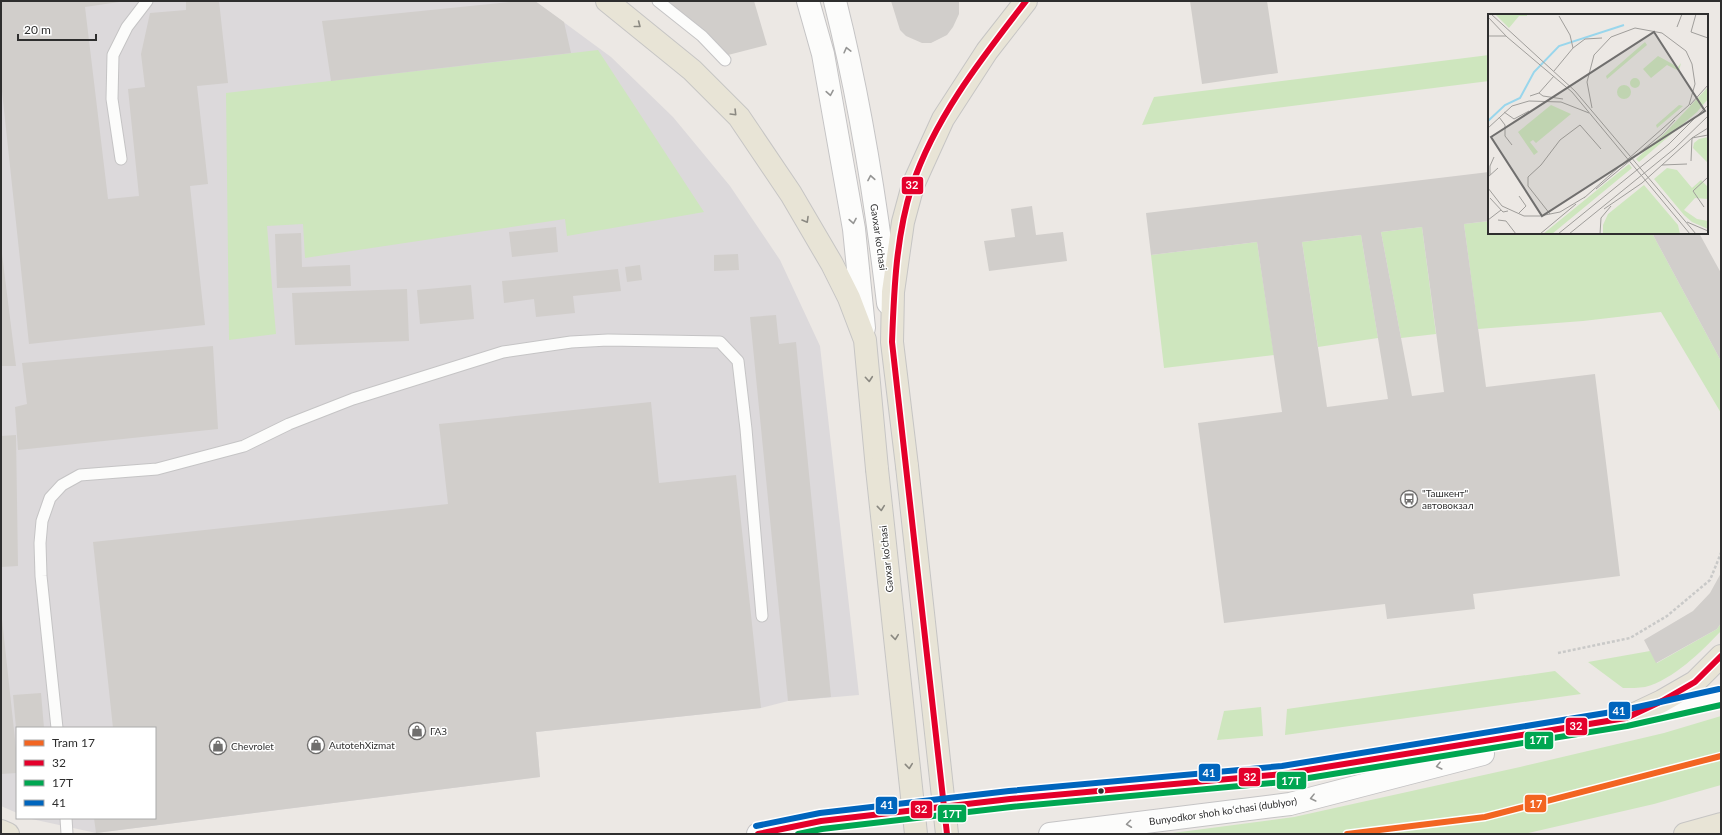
<svg xmlns="http://www.w3.org/2000/svg" width="1722" height="835" font-family="Lato,sans-serif">
  <rect width="100%" height="100%" fill="#ece8e4"/>
  <path fill="#dcd9db" d="M 1,1 L 535,1 L 611,57 L 673,117 L 730,186 L 780,260 L 820,346 L 859,695 L 788,701 L 761,708 L 536,732 L 540,777 L 96,833 L 27,818 L 155,818 L 155,728 L 17,728 L 17,813 L 1,806 Z"/>
  <path fill="#cee6be" d="M 598,50 L 704,212 L 567,236 L 565,219 L 305,258 L 303,224 L 267,226 L 276,334 L 229,340 L 226,93 Z
    M 1489,55 L 1489,81 L 1142,125 L 1154,97 Z
    M 1489,221 L 1489,233 L 1652,233 L 1721,361 L 1721,413 L 1661,312 L 1583,321 L 1478,329 L 1464,224 Z
    M 1422,227 L 1436,334 L 1401,338 L 1381,232 Z
    M 1361,235 L 1378,338 L 1318,347 L 1302,242 Z
    M 1257,242 L 1274,355 L 1164,368 L 1151,255 Z
    M 1721,623 L 1721,631 C 1702,651 1673,680 1645,687 C 1639,688 1630,688 1623,688 L 1588,662 L 1650,651 L 1657,663 L 1717,629 Z
    M 1555,671 L 1581,694 L 1285,735 L 1287,709 Z
    M 1261,707 L 1263,736 L 1217,740 L 1224,711 Z
    M 1721,716 L 1721,785 L 1654,804 L 1524,834 L 1165,834 L 1294,817 L 1520,767 L 1664,733 Z"/>
  <path fill="#d1cecb" fill-rule="evenodd" d="M 1,1 L 126,1 L 85,7 L 108,199 L 139,196 L 128,89 L 145,87 L 141,54 L 150,13 L 186,10 L 186,1 L 219,1 L 228,83 L 197,86 L 208,184 L 190,186 L 205,325 L 29,344 L 1,82 Z
    M 521,1 L 535,1 L 564,22 L 571,53 L 331,81 L 322,21 Z
    M 661,1 L 754,1 L 767,45 L 728,55 Z
    M 891,1 L 959,1 L 959,14 L 953,27 L 947,35 L 931,43 L 922,43 L 906,36 L 900,30 Z
    M 1190,1 L 1267,1 L 1278,73 L 1202,84 Z
    M 1489,172 L 1489,221 L 1464,224 L 1486,387 L 1595,374 L 1620,576 L 1473,594 L 1475,609 L 1387,619 L 1385,604 L 1224,623 L 1198,423 L 1282,412 L 1257,242 L 1151,255 L 1146,213 ZM 1422,227 L 1444,392 L 1412,396 L 1381,232 ZM 1361,235 L 1388,399 L 1327,407 L 1302,242 Z
    M 1032,206 L 1036,235 L 1063,232 L 1067,261 L 989,271 L 984,241 L 1015,237 L 1011,209 Z
    M 556,227 L 558,252 L 512,257 L 509,232 Z
    M 301,233 L 302,267 L 350,265 L 351,286 L 277,288 L 275,234 Z
    M 1652,233 L 1699,233 L 1721,273 L 1721,361 Z
    M 2,254 L 16,366 L 1,366 Z
    M 738,254 L 739,270 L 714,271 L 714,255 Z
    M 640,265 L 642,280 L 627,282 L 625,267 Z
    M 618,269 L 621,291 L 573,296 L 575,313 L 536,317 L 534,299 L 504,303 L 502,281 Z
    M 471,285 L 474,319 L 420,324 L 417,290 Z
    M 407,289 L 409,341 L 295,345 L 292,293 Z
    M 776,315 L 779,344 L 796,342 L 831,697 L 788,701 L 750,317 Z
    M 213,346 L 218,429 L 18,450 L 15,407 L 27,404 L 22,363 Z
    M 651,402 L 659,483 L 736,475 L 761,708 L 536,732 L 540,777 L 96,833 L 94,818 L 155,818 L 155,728 L 113,728 L 93,542 L 448,504 L 439,424 Z
    M 16,435 L 18,566 L 1,567 L 1,436 Z
    M 1721,573 L 1721,623 L 1717,629 L 1656,663 L 1644,640 L 1693,611 L 1710,593 Z
    M 1,610 L 17,758 L 17,773 L 1,774 Z
    M 41,693 L 44,728 L 16,728 L 13,695 Z"/>
  <g fill="none" stroke-linecap="round" stroke-linejoin="round">
    <g stroke="#c5c4c5" stroke-width="13">
      <path id="service" d="M 658,1 L 702,36 L 725,60
        M 121,159 L 112,99 L 113,55 L 127,27 L 147,1
        M 57,728 L 41,576 L 40,543 L 42,521 L 50,498 L 62,485 L 80,475 L 157,469 L 244,446 L 289,424 L 353,399 L 503,352 L 571,342 L 608,340 L 720,342 L 738,361 L 746,429 L 762,616
        M 66,818 L 67,834"/>
    </g>
    <g stroke="#c5c4c5" stroke-width="24">
      <path id="tertiary" d="M 1644,714 L 1721,697
        M 758,834 L 821,821 L 1010,799 L 1283,774 L 1626,718
        M 1050,834 L 1290,804 L 1483,754"/>
    </g>
    <g stroke="#c5c4c5" stroke-width="24">
      <path id="secondary" d="M 808,1 L 823,54 L 854,229 L 864,328
        M 835,1 C 860,100 876,201 888,303"/>
    </g>
    <g stroke="#c6c5c4" stroke-width="24">
      <path id="primary" d="M 607,1 L 692,70 L 739,117 L 791,194 L 832,264 L 849,298 L 865,340 L 877,469
        M 907,466 L 892,342 L 893,292 L 903,222 L 913,185 L 943,119 L 987,51 L 1026,1
        M 1626,718 L 1662,701 L 1695,682 L 1721,656
        M 1,831 L 8,834
        M 1685,834 L 1721,824"/>
    </g>
    <path stroke="#c9c9c8" stroke-width="2.5" stroke-dasharray="3 2" stroke-linecap="butt" d="M 1558,653 L 1630,638 L 1667,616 L 1710,580 L 1721,553"/>
    <use href="#service" stroke="#fcfcfb" stroke-width="11"/>
    <use href="#tertiary" stroke="#fcfcfb" stroke-width="22"/>
    <use href="#secondary" stroke="#fcfcfb" stroke-width="22"/>
    <use href="#primary" stroke="#e8e4d6" stroke-width="22"/>
    <g stroke="#c6c5c4" stroke-width="24" stroke-linecap="butt">
      <path id="primary-bridge" d="M 907,466 L 947,834
        M 877,469 L 916,834"/>
    </g>
    <use href="#primary-bridge" stroke="#e8e4d6" stroke-width="22"/>
    <g stroke="#fff" stroke-width="9">
      <path id="bus-1" d="M 758,834 L 821,821 L 1010,799 L 1283,774 L 1626,718 L 1662,701 L 1695,682 L 1721,656
        M 947,834 L 892,342 C 894,290 896,236 912,186 C 935,117 982,58 1026,1"/>
    </g>
    <g stroke="#fff" stroke-width="9">
      <path id="bus-2" d="M 798,834 L 822,829 L 1011,807 L 1284,782 L 1627,726 L 1721,705"/>
    </g>
    <g stroke="#fff" stroke-width="9">
      <path id="bus-3" d="M 756,826 L 820,813 L 1009,791 L 1282,766 L 1624,710 L 1719,689"/>
    </g>
    <use href="#bus-1" stroke="#e4002b" stroke-width="6"/>
    <use href="#bus-2" stroke="#00a651" stroke-width="6"/>
    <use href="#bus-3" stroke="#0065bd" stroke-width="6"/>
    <g stroke="#fff" stroke-width="9">
      <path id="tram-1" d="M 1347,834 L 1485,817 L 1721,756"/>
    </g>
    <use href="#tram-1" stroke="#f26522" stroke-width="6"/>
  </g>
  <defs><path id="oneway-chevron" d="M-2-3.5L2.5 0L-2 3.5" fill="none" stroke-width="1.6" stroke-linecap="round" stroke-linejoin="round"/></defs>
  <g stroke="#8b8982">
    <use href="#oneway-chevron" transform="translate(638 25) rotate(38)"/>
    <use href="#oneway-chevron" transform="translate(734 113) rotate(45)"/>
    <use href="#oneway-chevron" transform="translate(806 220) rotate(60)"/>
    <use href="#oneway-chevron" transform="translate(869 379) rotate(85)"/>
    <use href="#oneway-chevron" transform="translate(881 508) rotate(84)"/>
    <use href="#oneway-chevron" transform="translate(895 637) rotate(84)"/>
    <use href="#oneway-chevron" transform="translate(909 766) rotate(84)"/>
  </g>
  <g stroke="#959594">
    <use href="#oneway-chevron" transform="translate(847 50) rotate(-104)"/>
    <use href="#oneway-chevron" transform="translate(830 93) rotate(80)"/>
    <use href="#oneway-chevron" transform="translate(871 178) rotate(-100)"/>
    <use href="#oneway-chevron" transform="translate(853 221) rotate(80)"/>
    <use href="#oneway-chevron" transform="translate(1439 766) rotate(166)"/>
    <use href="#oneway-chevron" transform="translate(1313 798) rotate(166)"/>
    <use href="#oneway-chevron" transform="translate(1129 824) rotate(173)"/>
  </g>
  <defs>
    <g id="bus-ring" transform="scale(0.9)"><circle r="9.5" fill="#fff" stroke="#706f6e" stroke-width="1.5"/><path d="M-5-6H5V4H4V6H2V4H-2V6H-4V4H-5ZM-3.5-4V0h7V-4ZM-3.5 1.2v1.5H-2V1.2ZM2 1.2v1.5H3.5V1.2Z" fill="#706f6e"/></g>
    <g id="shop-ring" transform="scale(0.9)"><circle r="9.5" fill="#fff" stroke="#706f6e" stroke-width="1.5"/><path d="M-5-2.5h2.3a2.7 3.5 0 0 1 5.4 0H5L5.5 6h-11ZM-1.5-2.5h3a1.5 2.3 0 0 0-3 0Z" fill="#706f6e"/></g>
  </defs>
  <g fill-rule="evenodd">
    <use href="#bus-ring" x="1409" y="499"/>
    <use href="#shop-ring" x="417" y="731"/>
    <use href="#shop-ring" x="316" y="745"/>
    <use href="#shop-ring" x="218" y="746"/>
  </g>
  <circle fill="#2e2e2e" stroke="#fff" stroke-width="1.5" cx="1101" cy="791" r="3.5"/>
  <g text-anchor="middle" stroke-width="3" stroke-linejoin="round" paint-order="stroke">
    <g font-size="10" fill="#2e2e2e" stroke="#fff">
      <text transform="translate(879 237) rotate(82)" y="4">Gavxar ko'chasi</text>
      <text transform="translate(886 559) rotate(-96)" y="4">Gavxar ko'chasi</text>
      <text transform="translate(1223 811) rotate(-8)" y="4">Bunyodkor shoh koʻchasi (dublyor)</text>
    </g>
    <g font-size="10" fill="#2e2e2e" stroke="#fff" text-anchor="start">
      <text x="1422" y="497">"Ташкент"<tspan x="1422" dy="12">автовокзал</tspan></text>
      <text x="430" y="735">ГАЗ</text>
      <text x="329" y="749">AutotehXizmat</text>
      <text x="231" y="750">Chevrolet</text>
    </g>
  </g>
  <g transform="translate(1488 14)">
    <rect width="220" height="220" fill="#ece8e4"/>
    <path d="M 7,0 L 39,0 L 39,2 L 31,2 L 21,14 ZM 157,28 L 159,31 L 119,65 L 118,62 ZM 170,42 L 190,53 L 193,49 L 191,57 L 179,51 L 163,64 L 155,55 ZM142 69a5 5 0 1 1 10 0a5 5 0 1 1-10 0ZM129 78a7 7 0 1 1 14 0a7 7 0 1 1-14 0ZM 220,73 L 220,85 L 209,98 L 151,148 L 148,145 L 175,121 ZM 63,91 L 83,100 L 48,129 L 45,126 L 42,128 L 50,138 L 46,141 L 30,118 ZM 191,91 L 195,92 L 169,114 L 168,111 ZM 220,123 L 220,149 L 205,134 L 206,129 L 211,125 ZM 141,150 L 144,154 L 64,220 L 55,220 ZM 179,154 L 189,156 L 204,174 L 213,166 L 220,173 L 220,185 L 207,184 L 196,196 L 209,205 L 220,207 L 220,215 L 204,208 L 196,201 L 166,165 ZM 156,171 L 190,211 L 192,220 L 115,220 L 115,211 L 120,200 Z" fill="#cee6be"/>
    <path fill="none" stroke="#99d6ec" stroke-width="2" d="M 0,107 L 17,91 L 32,84 L 46,58 L 71,32 L 136,11"/>
    <path fill="none" stroke="#a09e9b" stroke-width="1" d="M 3,0 L 87,77 L 208,220M 208,0 L 203,18 L 220,24M 71,2 L 82,21 L 85,34M 0,3 L 19,23 L 84,78 L 202,220M 189,13 L 194,0M 0,22 L 18,22M 66,57 L 85,34 L 97,25 L 114,24M 51,79 L 55,82 L 75,85M 42,82 L 51,79 L 66,62M 202,91 L 220,71M 104,94 L 99,68 L 106,41 L 123,23 L 147,14 L 174,19 L 198,37 L 204,50 L 207,70 L 201,91M 16,98 L 26,105 L 41,97M 11,103 L 17,111 L 17,122 L 24,131M 0,114 L 24,92 L 41,87 L 73,88 L 101,99M 203,147 L 204,124 L 220,121M 174,151 L 199,150M 2,161 L 2,152 L 6,143M 0,163 L 10,154M 0,174 L 14,192 L 36,202 L 52,202 L 72,198 L 97,183M 108,175 L 174,120 L 187,106M 2,184 L 15,198 L 20,197M 96,184 L 201,91M 216,193 L 205,177 L 219,164M 116,195 L 154,169 L 204,124 L 220,114M 30,200 L 38,192 L 31,182M 62,200 L 40,172 L 40,163 L 53,151 L 72,126 L 92,111 L 113,135M 0,206 L 13,196M 10,206 L 18,207 L 28,220M 199,208 L 220,217M 52,220 L 88,190M 70,220 L 181,130 L 220,91M 81,220 L 186,135 L 220,102M 112,220 L 113,204 L 123,192"/>
    <path fill="#706f6e" fill-opacity="0.15" stroke="#706f6e" stroke-width="2" d="M 166,18 L 217,97 L 54,202 L 3,123 Z"/>
    <rect width="220" height="220" fill="none" stroke="#2e2e2e" stroke-width="2"/>
  </g>
  <g stroke="#fff" stroke-width="1.5">
    <rect x="901" y="176" width="23" height="19" rx="4" fill="#e4002b"/>
    <rect x="1608" y="701" width="23" height="19" rx="4" fill="#0065bd"/>
    <rect x="1565" y="717" width="23" height="19" rx="4" fill="#e4002b"/>
    <rect x="1524" y="731" width="30" height="19" rx="4" fill="#00a651"/>
    <rect x="1198" y="763" width="23" height="19" rx="4" fill="#0065bd"/>
    <rect x="1238" y="767" width="23" height="20" rx="4" fill="#e4002b"/>
    <rect x="1276" y="771" width="31" height="19" rx="4" fill="#00a651"/>
    <rect x="1524" y="794" width="23" height="19" rx="4" fill="#f26522"/>
    <rect x="875" y="796" width="23" height="19" rx="4" fill="#0065bd"/>
    <rect x="910" y="800" width="23" height="19" rx="4" fill="#e4002b"/>
    <rect x="937" y="804" width="30" height="19" rx="4" fill="#00a651"/>
  </g>
  <g font-size="11" text-anchor="middle" font-weight="bold" fill="#fff">
    <text x="912" y="189">32</text>
    <text x="1619" y="715">41</text>
    <text x="1576" y="730">32</text>
    <text x="1539" y="744">17T</text>
    <text x="1209" y="777">41</text>
    <text x="1250" y="781">32</text>
    <text x="1291" y="785">17T</text>
    <text x="1536" y="808">17</text>
    <text x="887" y="809">41</text>
    <text x="921" y="813">32</text>
    <text x="952" y="818">17T</text>
  </g>
  <rect width="1722" height="835" fill="none" stroke="#2e2e2e" stroke-width="4"/>
  <rect x="16" y="727" width="140" height="92" fill="#ffffff" stroke="#ababab"/>
  <rect x="24" y="740" width="20" height="6" fill="#f26522" stroke="#ababab"/>
  <text x="52" y="747" font-size="12" fill="#2e2e2e">Tram 17</text>
  <rect x="24" y="760" width="20" height="6" fill="#e4002b" stroke="#ababab"/>
  <text x="52" y="767" font-size="12" fill="#2e2e2e">32</text>
  <rect x="24" y="780" width="20" height="6" fill="#00a651" stroke="#ababab"/>
  <text x="52" y="787" font-size="12" fill="#2e2e2e">17T</text>
  <rect x="24" y="800" width="20" height="6" fill="#0065bd" stroke="#ababab"/>
  <text x="52" y="807" font-size="12" fill="#2e2e2e">41</text>
  <path d="M18 34v6h78v-6" fill="none" stroke="#2e2e2e" stroke-width="2"/>
  <text x="24" y="34" font-size="12" fill="#2e2e2e" stroke="#ffffff" stroke-width="3" paint-order="stroke">20 m</text>
</svg>
